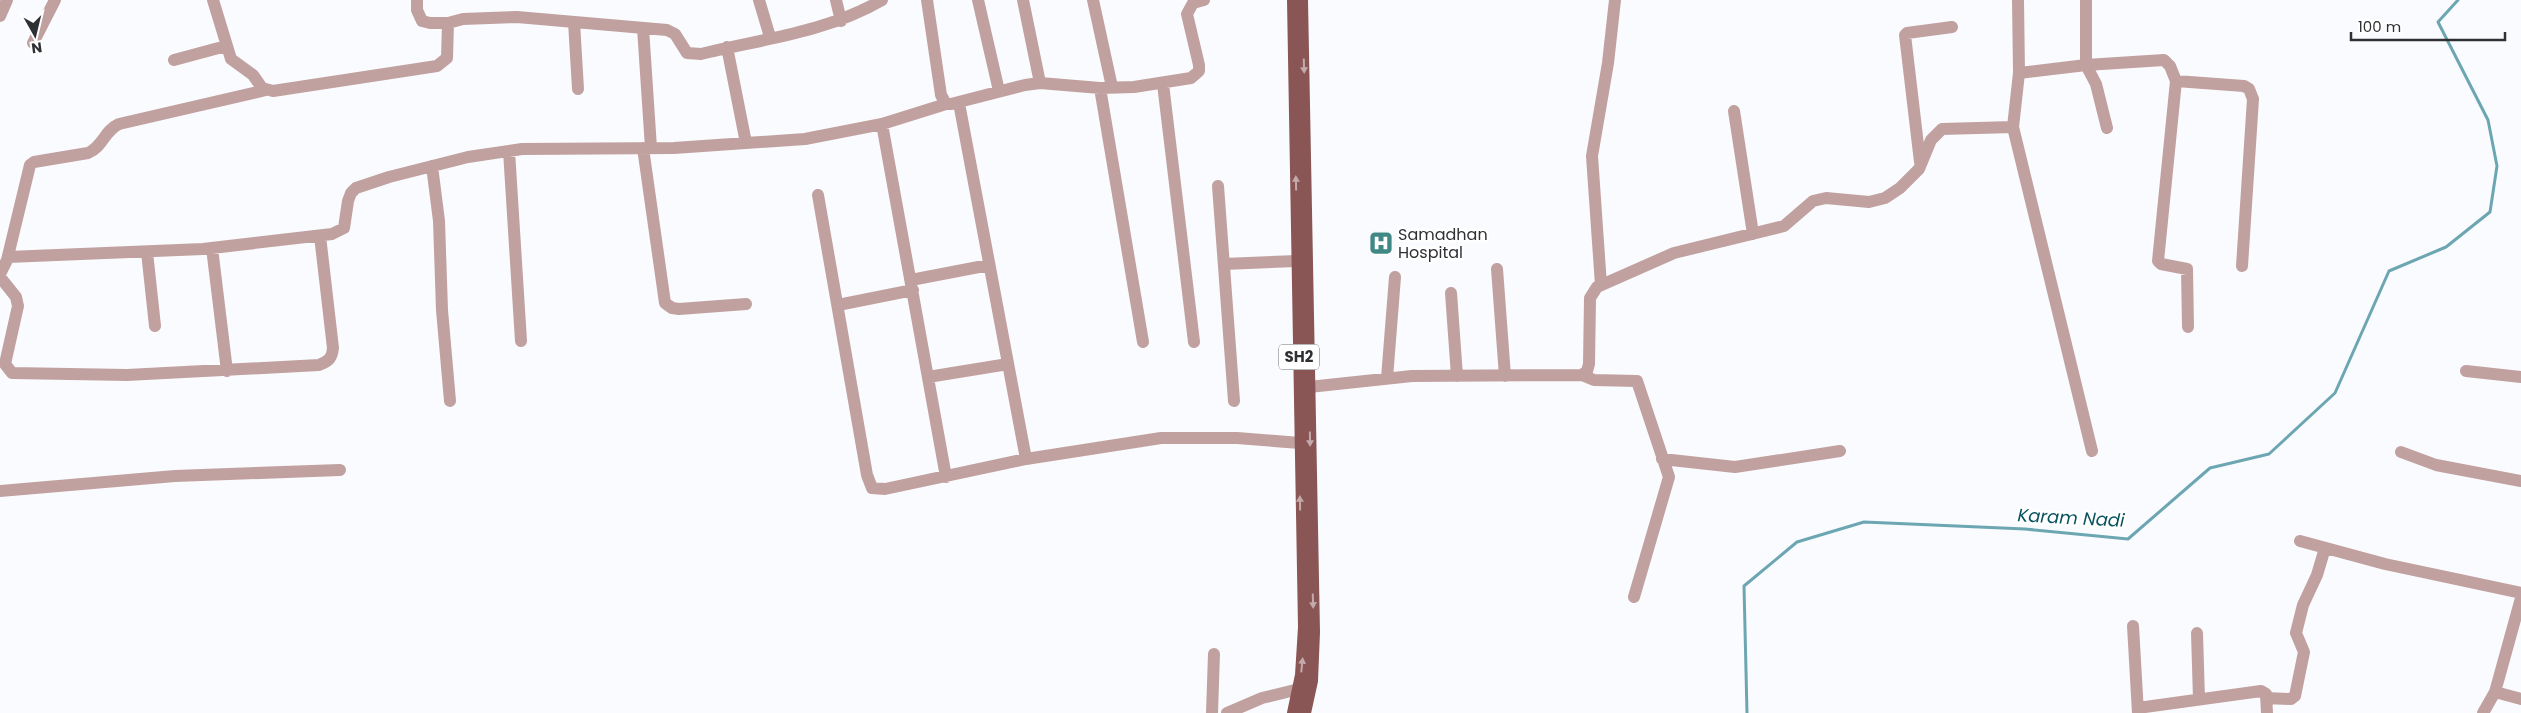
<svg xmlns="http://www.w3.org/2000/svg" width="2521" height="713" font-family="Poppins,sans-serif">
  <rect width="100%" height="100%" fill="#fafbfe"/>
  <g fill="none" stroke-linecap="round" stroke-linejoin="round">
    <path stroke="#6ca6b2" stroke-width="3" d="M 1747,713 L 1744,586 L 1797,542 L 1864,522 L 2025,529 L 2128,539 L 2210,468 L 2269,454 L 2335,393 L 2389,271 L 2446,247 L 2490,212 L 2497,166 L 2488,120 L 2438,22 L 2458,0"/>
    <path stroke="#c0a1a0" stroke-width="12" d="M 213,0 L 231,59 L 253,75 L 262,88 L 273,91 L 437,66 L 447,58 L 448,23 L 463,19 L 517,17 L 667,30 L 675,34 L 687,53 L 701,54 C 763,39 827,32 882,0
      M 417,0 L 417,10 L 422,21 L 430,23 L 448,23
      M 759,0 L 770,37
      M 836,0 L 841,21
      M 927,0 L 941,95 L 946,104 L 951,104 L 1025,85 L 1040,83 L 1100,88 L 1134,87 L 1191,78 L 1199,71 L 1199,65 L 1187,14 L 1193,3 L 1204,0
      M 978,0 L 999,91
      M 1023,0 L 1040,83
      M 1093,0 L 1112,87
      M 2018,0 L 2019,73
      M 0,16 L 7,0
      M 574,22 L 578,89
      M 643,28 L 651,148
      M 33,43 L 55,0
      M 727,47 L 746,143
      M 174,60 L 226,46
      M 2176,81 L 2158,261 L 2161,264 L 2187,269 L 2188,327
      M 1163,84 L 1194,342
      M 1100,88 L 1143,342
      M 959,103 L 1026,459
      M 1734,111 L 1753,234
      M 882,124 L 946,477
      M 2013,127 L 2092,451
      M 2107,128 L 2096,84 L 2086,65 L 2164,60 L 2170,66 L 2176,81 L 2244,86 L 2249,89 L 2253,99 L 2242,266
      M 643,148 L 665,303 L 672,308 L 679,309 L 746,304
      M 509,151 L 521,341
      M 1920,162 L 1905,35 L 1907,33 L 1952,27
      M 432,166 L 439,221 L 442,310 L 450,401
      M 1218,186 L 1234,401
      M 818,195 L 867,475 L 872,488 L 885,489 L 1026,459 L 1161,438 L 1237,438 L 1300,443
      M 212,248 L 227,371
      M 147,252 L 155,326
      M 8,257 L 203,249 L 332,234 L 344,228 L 348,201 L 351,193 L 356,188 L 389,177 L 468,157 L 522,149 L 674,148 L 805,139 L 882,124 L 946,104
      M 1224,264 L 1297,261
      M 1497,269 L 1505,376
      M 0,274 L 7,260 L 30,165 L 34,162 L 88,153 C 103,147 104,131 119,124 L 266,90
      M 0,277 L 16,297 L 18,306 L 5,364 L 12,373 L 127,375 L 319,365 C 329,361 332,358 333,348 L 320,236
      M 911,280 L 989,265
      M 1601,285 L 1592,156 L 1608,63 L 1615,0
      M 1451,293 L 1457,376
      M 838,305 L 913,290
      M 2466,371 L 2521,377
      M 1582,375 L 1594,380 L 1637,381 L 1669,477 L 1634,597
      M 928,377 L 1008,364
      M 1387,378 L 1395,277
      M 1309,387 L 1412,376 L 1582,375 L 1587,371 L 1589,364 L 1590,298 L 1597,287 L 1674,253 L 1784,226 L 1813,201 L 1826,198 L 1869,202 L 1885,198 L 1900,188 L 1919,169 L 1931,140 L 1942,129 L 2013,127 L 2019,73 L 2086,65 L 2086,0
      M 2401,452 L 2436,465 L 2521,481
      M 1662,459 L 1735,467 L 1840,451
      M 0,491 L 175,476 L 340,470
      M 2300,541 L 2385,564 L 2521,593
      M 2133,626 L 2138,713
      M 2197,633 L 2199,699
      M 2495,692 L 2521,598
      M 2266,698 L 2291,699 L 2295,696 L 2304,652 L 2296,633 L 2303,605 L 2317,575 L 2325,548
      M 2138,708 L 2261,691 L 2266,694 L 2267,713
      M 1212,713 L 1214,654
      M 1227,713 L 1262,698 L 1299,689
      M 2483,713 L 2495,692 L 2521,699"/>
    <path stroke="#8a5555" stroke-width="12" d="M 1293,0 L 1304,627 L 1301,675 L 1293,713
      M 1302,0 L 1314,632 L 1312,681 L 1305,713"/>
  </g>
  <defs><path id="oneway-solid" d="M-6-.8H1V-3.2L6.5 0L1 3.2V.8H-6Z" transform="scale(1.25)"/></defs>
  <g fill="#c4aaaa">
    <use href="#oneway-solid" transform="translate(1304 66) rotate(88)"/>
    <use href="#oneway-solid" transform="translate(1296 183) rotate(-91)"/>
    <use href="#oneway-solid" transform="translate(1310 439) rotate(89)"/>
    <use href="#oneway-solid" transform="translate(1300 503) rotate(-91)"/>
    <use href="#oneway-solid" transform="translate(1313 601) rotate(88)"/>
    <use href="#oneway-solid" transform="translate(1302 665) rotate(-84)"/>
  </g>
  <defs>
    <g id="hospital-square" transform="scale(1.25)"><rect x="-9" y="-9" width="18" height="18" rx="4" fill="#408885" stroke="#fff"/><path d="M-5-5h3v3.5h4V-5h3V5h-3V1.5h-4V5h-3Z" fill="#fff"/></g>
  </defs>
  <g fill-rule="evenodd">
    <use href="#hospital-square" x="1381" y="243"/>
  </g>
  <g text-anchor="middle" stroke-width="5" stroke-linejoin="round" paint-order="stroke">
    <rect fill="#fff" stroke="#6d6e70" stroke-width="1" x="1279" y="344.5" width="40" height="25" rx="4"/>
    <g font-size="15" font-weight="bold" fill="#2f3033">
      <text x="1299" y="362">SH2</text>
    </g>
    <g font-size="16" fill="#2f3033" stroke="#fff" text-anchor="start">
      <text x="1398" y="240">Samadhan<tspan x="1398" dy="18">Hospital</tspan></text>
    </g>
    <g font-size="18" font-style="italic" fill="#0a5460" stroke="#fff">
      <text transform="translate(2071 518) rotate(3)" y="6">Karam Nadi</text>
    </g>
  </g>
  <g transform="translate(35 35) rotate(172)" stroke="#ffffff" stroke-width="4" paint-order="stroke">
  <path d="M0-4L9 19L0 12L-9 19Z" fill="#2f3033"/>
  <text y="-8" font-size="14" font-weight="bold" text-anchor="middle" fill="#2f3033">N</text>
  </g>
  <path d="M2351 32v8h154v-8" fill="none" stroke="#2f3033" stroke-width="2.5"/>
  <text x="2358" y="32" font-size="15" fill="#2f3033" stroke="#ffffff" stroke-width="4" paint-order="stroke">100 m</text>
</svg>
